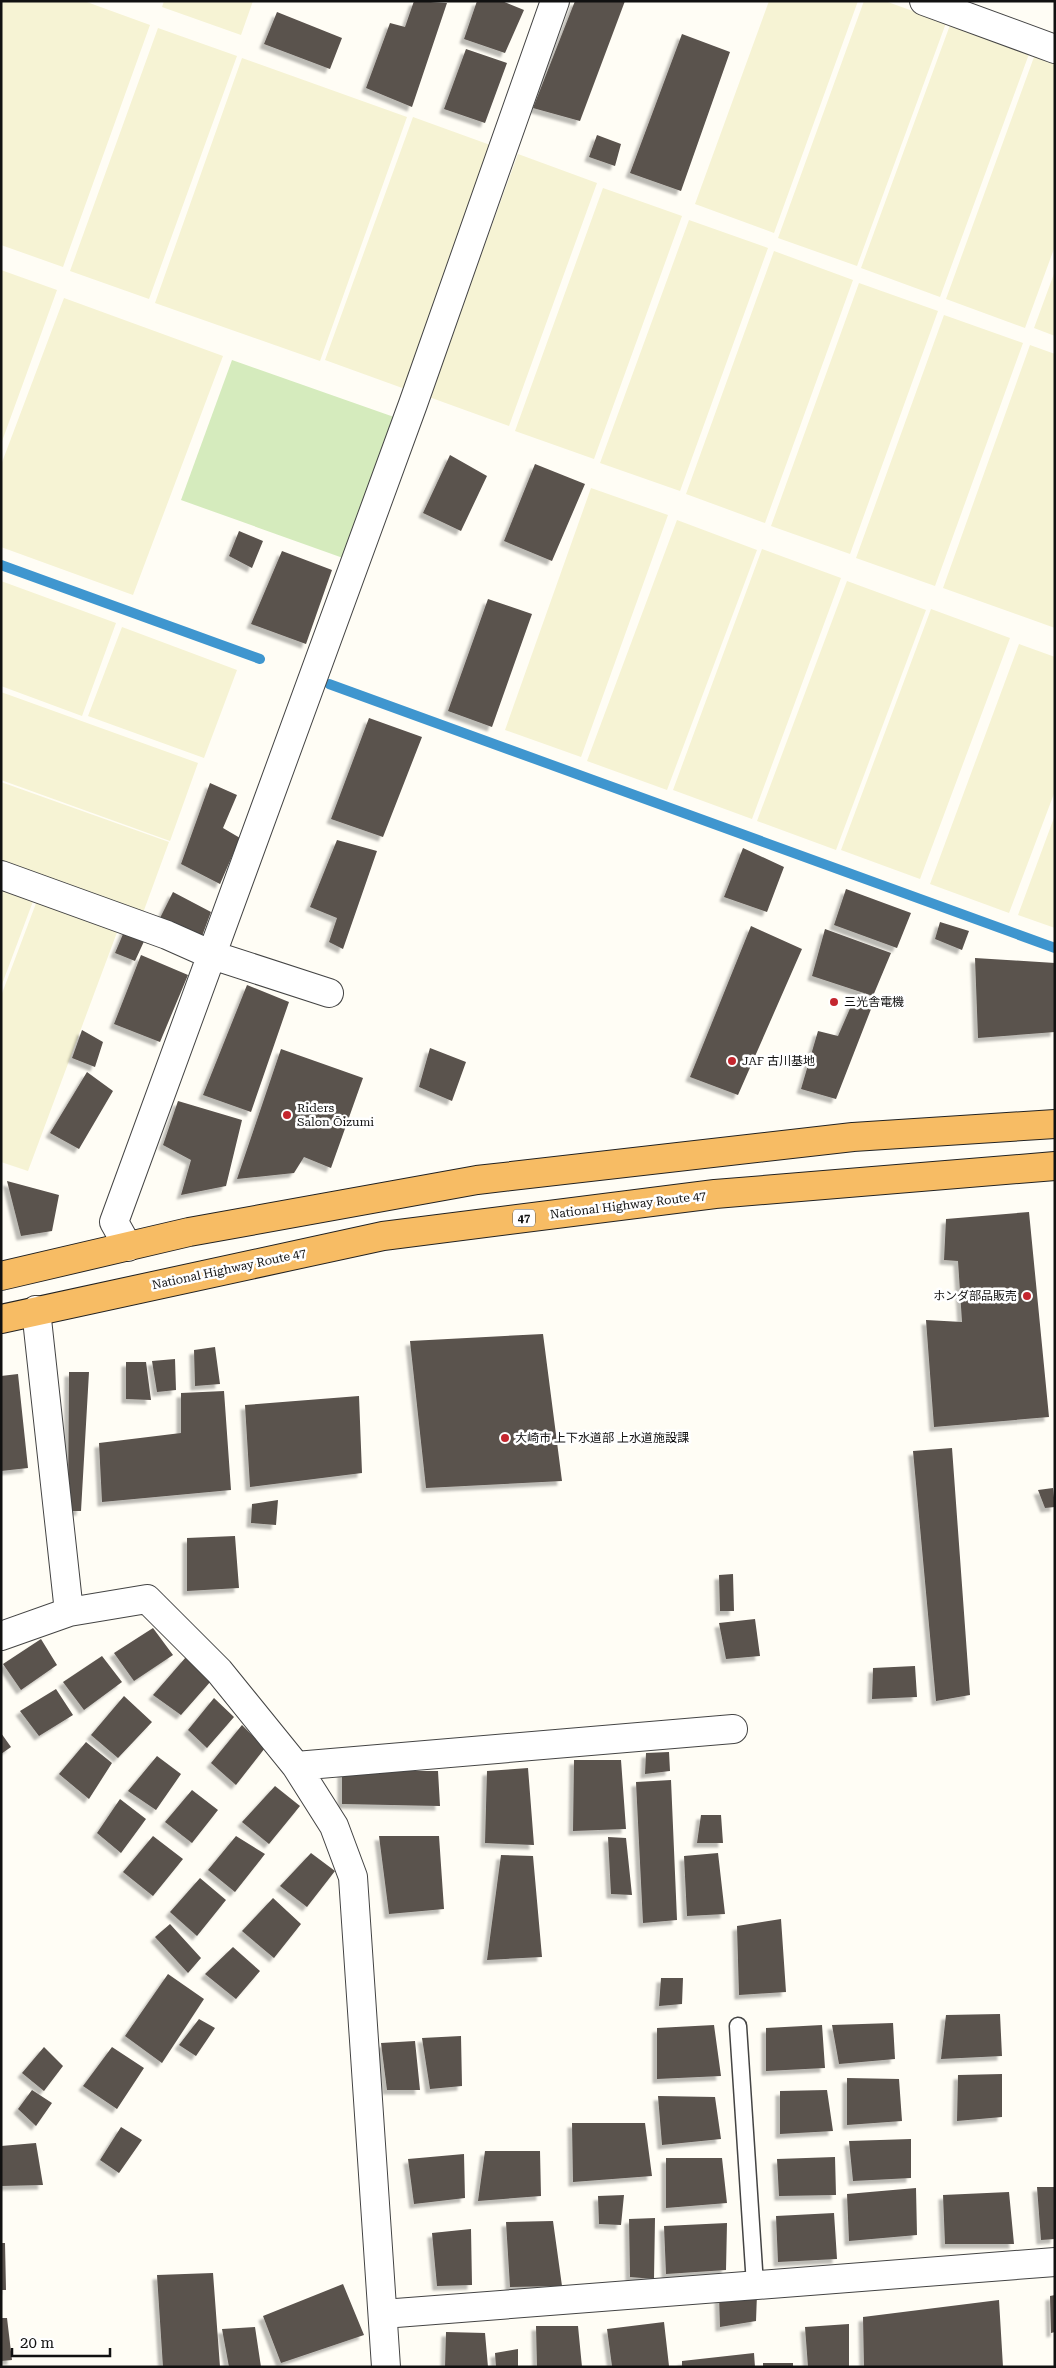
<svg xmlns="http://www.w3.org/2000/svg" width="1056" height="2368" font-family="'Roboto Serif','Noto Sans JP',serif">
  <defs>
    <filter id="shadow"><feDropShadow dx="-4.5" dy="4.5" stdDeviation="1" flood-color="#0004"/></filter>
  </defs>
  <rect width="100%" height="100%" fill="#fffdf5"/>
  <path fill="#f6f3d4" d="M 1,1 L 84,1 L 150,25 L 63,267 L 1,245 Z
    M 164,1 L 253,1 L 241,35 L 162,7 Z
    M 769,1 L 858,1 L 774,233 L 695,204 Z
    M 864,1 L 885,1 L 946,23 L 857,266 L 778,238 Z
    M 950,25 L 1029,54 L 940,297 L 861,268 Z
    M 158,28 L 237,56 L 149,299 L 70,271 Z
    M 1034,57 L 1055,64 L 1055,246 L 1025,328 L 946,299 Z
    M 242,58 L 407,117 L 320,361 L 155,303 Z
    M 413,117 L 493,146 L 405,389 L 325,360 Z
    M 518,154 L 597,183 L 509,426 L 429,397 Z
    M 603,188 L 682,216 L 594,459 L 515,431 Z
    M 689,220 L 768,248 L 680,491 L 600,463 Z
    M 774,251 L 853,280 L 765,523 L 686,494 Z
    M 1,270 L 57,290 L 1,444 Z
    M 1055,271 L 1055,336 L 1034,328 Z
    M 859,283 L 938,311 L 850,554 L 771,526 Z
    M 64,298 L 223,356 L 133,595 L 1,547 L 1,465 Z
    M 944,315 L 1023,343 L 935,586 L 856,558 Z
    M 1030,345 L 1055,354 L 1055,628 L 943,588 Z
    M 591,488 L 668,515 L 581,757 L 505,730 Z
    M 677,520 L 757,550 L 667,790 L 587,761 Z
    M 762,549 L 841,578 L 752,819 L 673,790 Z
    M 1,581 L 116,623 L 82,716 L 1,686 Z
    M 847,581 L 926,610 L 836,850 L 757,821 Z
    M 931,609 L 1010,638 L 920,879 L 841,850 Z
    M 122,627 L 237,670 L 204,758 L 88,716 Z
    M 1019,644 L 1055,657 L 1055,791 L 1009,913 L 930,884 Z
    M 1,692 L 198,763 L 170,841 L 1,780 Z
    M 1,782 L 169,842 L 143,913 L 1,862 Z
    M 1055,815 L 1055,928 L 1018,915 Z
    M 1,884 L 35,896 L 1,987 Z
    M 38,898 L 119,927 L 28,1171 L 1,1162 L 1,996 Z"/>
  <path fill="#d5ebbd" d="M 232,360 L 394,417 L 343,558 L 181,500 Z"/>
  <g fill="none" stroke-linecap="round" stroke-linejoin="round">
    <path stroke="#3f96cf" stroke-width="10" d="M 1,565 L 260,659
      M 329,684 L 1055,948"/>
  </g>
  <path fill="#5a524d" filter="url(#shadow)" d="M 414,1 L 447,3 L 412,107 L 366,88 L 390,23 L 405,27 Z
    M 477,1 L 502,1 L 524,10 L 505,53 L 464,39 Z
    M 575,1 L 625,1 L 580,121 L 533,108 Z
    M 277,12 L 342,38 L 330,69 L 264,44 Z
    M 682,34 L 730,52 L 681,191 L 630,173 Z
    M 466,49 L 507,63 L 485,123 L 444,109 Z
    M 597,135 L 621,144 L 615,166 L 589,157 Z
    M 450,455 L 487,476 L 461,531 L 423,513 Z
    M 535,464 L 585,484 L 552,561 L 504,541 Z
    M 239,531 L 263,541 L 252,568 L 229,556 Z
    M 282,551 L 332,570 L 306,644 L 251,624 Z
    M 488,599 L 532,614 L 492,727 L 448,711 Z
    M 369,718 L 422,737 L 383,837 L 331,819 Z
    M 210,783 L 237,795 L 223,828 L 240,838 L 220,884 L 181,864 Z
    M 337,840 L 377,851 L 343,949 L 329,942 L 337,918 L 310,907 Z
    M 743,848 L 784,867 L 767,912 L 724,897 Z
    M 846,889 L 911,913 L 897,948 L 834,925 Z
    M 173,892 L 211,912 L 201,939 L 157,924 Z
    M 940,922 L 969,931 L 962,950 L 935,939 Z
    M 751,926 L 802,949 L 738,1095 L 690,1077 Z
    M 126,927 L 146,937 L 135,961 L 115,953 Z
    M 825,929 L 891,953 L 873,996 L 812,976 Z
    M 141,955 L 188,975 L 160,1042 L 114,1024 Z
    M 975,958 L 1055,963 L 1055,1032 L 978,1038 Z
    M 247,985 L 289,1002 L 251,1112 L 203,1095 Z
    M 855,997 L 873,1004 L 836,1099 L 801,1089 L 818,1031 L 838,1036 Z
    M 82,1030 L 103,1042 L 95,1067 L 72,1058 Z
    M 430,1048 L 466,1062 L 452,1101 L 419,1087 Z
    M 281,1049 L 363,1078 L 331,1168 L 304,1157 L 294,1173 L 237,1179 Z
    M 87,1072 L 113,1091 L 79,1149 L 50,1133 Z
    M 178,1101 L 242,1120 L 226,1186 L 181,1195 L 191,1160 L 163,1145 Z
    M 7,1181 L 59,1195 L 52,1231 L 21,1236 Z
    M 1029,1212 L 1049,1417 L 934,1427 L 926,1320 L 962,1322 L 958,1261 L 944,1260 L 946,1219 Z
    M 543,1334 L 562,1481 L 426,1488 L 410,1341 Z
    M 215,1347 L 220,1384 L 195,1386 L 194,1350 Z
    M 175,1359 L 176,1390 L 157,1392 L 152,1361 Z
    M 126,1362 L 146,1362 L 151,1400 L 126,1399 Z
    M 69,1372 L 89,1372 L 81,1511 L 68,1511 Z
    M 18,1374 L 28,1468 L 1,1471 L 1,1376 Z
    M 224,1391 L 231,1490 L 102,1502 L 99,1443 L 181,1433 L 181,1393 Z
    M 359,1396 L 362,1473 L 250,1487 L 245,1405 Z
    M 952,1448 L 970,1695 L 936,1701 L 913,1451 Z
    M 1053,1488 L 1055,1507 L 1045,1508 L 1038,1490 Z
    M 278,1500 L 276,1525 L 251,1523 L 252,1504 Z
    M 235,1536 L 239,1588 L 187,1591 L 187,1538 Z
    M 733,1574 L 734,1611 L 720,1611 L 719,1575 Z
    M 755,1619 L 760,1656 L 726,1659 L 719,1623 Z
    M 153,1628 L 173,1655 L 134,1681 L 114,1653 Z
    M 41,1639 L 57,1665 L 21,1690 L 3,1664 Z
    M 102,1656 L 122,1682 L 84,1710 L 63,1682 Z
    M 186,1657 L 211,1681 L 181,1715 L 153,1695 Z
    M 915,1666 L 917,1697 L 872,1699 L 873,1668 Z
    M 56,1689 L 73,1715 L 39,1736 L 20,1711 Z
    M 124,1696 L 152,1722 L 118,1758 L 91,1735 Z
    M 214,1698 L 234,1717 L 207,1748 L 188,1730 Z
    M 242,1725 L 265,1748 L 236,1785 L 211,1763 Z
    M 1,1733 L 11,1747 L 1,1754 Z
    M 86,1742 L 112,1763 L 89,1799 L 59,1774 Z
    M 669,1752 L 670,1771 L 645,1774 L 646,1753 Z
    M 157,1756 L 181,1774 L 156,1810 L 128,1791 Z
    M 574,1760 L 621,1760 L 626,1829 L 573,1831 Z
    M 528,1768 L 534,1845 L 485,1843 L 487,1771 Z
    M 342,1771 L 438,1771 L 440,1806 L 342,1804 Z
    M 671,1780 L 677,1920 L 643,1923 L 636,1782 Z
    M 275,1786 L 300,1806 L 269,1844 L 242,1822 Z
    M 192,1790 L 218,1810 L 192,1843 L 165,1822 Z
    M 120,1799 L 146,1819 L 121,1853 L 97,1833 Z
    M 701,1815 L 721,1815 L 723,1843 L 697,1843 Z
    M 153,1836 L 183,1859 L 153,1896 L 123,1872 Z
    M 236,1836 L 265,1854 L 235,1892 L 208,1870 Z
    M 379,1836 L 439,1836 L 444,1909 L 389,1914 Z
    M 608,1837 L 626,1838 L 632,1895 L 611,1894 Z
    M 311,1853 L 335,1871 L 307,1907 L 280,1886 Z
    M 718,1853 L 725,1914 L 687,1916 L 684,1856 Z
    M 501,1855 L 533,1856 L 542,1957 L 487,1960 Z
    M 200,1878 L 226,1900 L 197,1936 L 170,1912 Z
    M 273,1898 L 301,1924 L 274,1958 L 242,1931 Z
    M 781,1919 L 786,1992 L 739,1995 L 737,1926 Z
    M 170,1924 L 201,1958 L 188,1973 L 155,1937 Z
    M 233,1947 L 260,1971 L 236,1999 L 205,1974 Z
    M 168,1974 L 204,1999 L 162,2063 L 125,2036 Z
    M 661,1978 L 683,1978 L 682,2004 L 659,2006 Z
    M 1000,2014 L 1002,2056 L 941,2059 L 946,2015 Z
    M 199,2019 L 215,2028 L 196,2056 L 179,2045 Z
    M 893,2023 L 895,2059 L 839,2064 L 832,2025 Z
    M 714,2025 L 721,2076 L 657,2079 L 657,2028 Z
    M 822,2025 L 825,2068 L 766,2071 L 766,2028 Z
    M 461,2036 L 462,2086 L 430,2089 L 422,2038 Z
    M 415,2041 L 420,2090 L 387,2090 L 381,2043 Z
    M 44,2047 L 63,2066 L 44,2091 L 22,2073 Z
    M 112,2047 L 144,2068 L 117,2109 L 83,2086 Z
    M 1002,2074 L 1002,2117 L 957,2121 L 958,2075 Z
    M 847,2078 L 899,2079 L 902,2121 L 847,2125 Z
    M 32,2090 L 52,2103 L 36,2126 L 18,2109 Z
    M 827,2090 L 833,2131 L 780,2134 L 780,2091 Z
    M 658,2096 L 715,2097 L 721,2139 L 662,2145 Z
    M 572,2123 L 645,2123 L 652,2176 L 573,2182 Z
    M 121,2127 L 142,2140 L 119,2173 L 100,2160 Z
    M 911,2139 L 911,2178 L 853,2181 L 849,2141 Z
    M 36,2143 L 43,2185 L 1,2186 L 1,2146 Z
    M 485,2151 L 540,2151 L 541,2196 L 478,2201 Z
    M 464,2154 L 465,2198 L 414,2204 L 408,2159 Z
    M 835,2157 L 836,2195 L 779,2196 L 777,2159 Z
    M 666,2158 L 722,2158 L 727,2203 L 666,2208 Z
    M 1037,2187 L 1055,2187 L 1055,2239 L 1041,2240 Z
    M 916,2188 L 917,2235 L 849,2241 L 847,2194 Z
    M 1009,2192 L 1014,2244 L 945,2244 L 943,2195 Z
    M 624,2195 L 621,2225 L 599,2224 L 598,2196 Z
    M 834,2213 L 837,2259 L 778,2262 L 776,2216 Z
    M 655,2218 L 654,2279 L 630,2277 L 629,2219 Z
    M 553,2221 L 562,2286 L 510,2287 L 506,2222 Z
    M 727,2223 L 726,2270 L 666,2274 L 664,2226 Z
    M 471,2229 L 472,2285 L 437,2286 L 432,2233 Z
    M 1,2243 L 5,2243 L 6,2290 L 1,2290 Z
    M 213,2273 L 220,2367 L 163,2367 L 157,2275 Z
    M 343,2284 L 364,2335 L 281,2363 L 263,2316 Z
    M 757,2294 L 756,2321 L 720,2327 L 719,2296 Z
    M 1055,2295 L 1055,2332 L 1051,2333 L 1050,2296 Z
    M 999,2300 L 1003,2367 L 864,2367 L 863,2317 Z
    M 1,2318 L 7,2318 L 12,2360 L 1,2361 Z
    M 664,2322 L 669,2366 L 612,2366 L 607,2329 Z
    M 849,2324 L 849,2367 L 808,2367 L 805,2327 Z
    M 536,2326 L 578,2326 L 582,2367 L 537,2367 Z
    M 255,2327 L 261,2367 L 229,2367 L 222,2329 Z
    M 446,2332 L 485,2333 L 488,2367 L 445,2367 Z
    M 518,2349 L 518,2367 L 496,2367 L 495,2353 Z
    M 754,2353 L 755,2367 L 682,2367 L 682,2361 Z
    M 763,2363 L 793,2363 L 793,2367 L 763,2367 Z"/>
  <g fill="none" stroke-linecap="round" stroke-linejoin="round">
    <g stroke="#444" stroke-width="19">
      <path id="service" d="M 738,2026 L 755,2285"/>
    </g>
    <g stroke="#444" stroke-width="30">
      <path id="minor" d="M 924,1 L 1055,49
        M 1,875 L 167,935 L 212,955 L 329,993
        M 128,1247 L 114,1222 L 413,404 L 555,1
        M 36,1310 L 69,1612
        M 1,1636 L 69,1612 L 147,1599 L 219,1671 L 296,1766 L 334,1826 L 353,1877 L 386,2367
        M 296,1766 L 733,1729
        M 383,2314 L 1055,2262"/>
    </g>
    <g stroke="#222" stroke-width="30">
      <path id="trunk" d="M 1,1276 L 189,1232 L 477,1180 L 853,1137 L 1055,1124
        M 1,1319 L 383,1236 L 715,1194 L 1055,1166"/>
    </g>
    <use href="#service" stroke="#fff" stroke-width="16"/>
    <use href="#minor" stroke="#fff" stroke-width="28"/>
    <use href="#trunk" stroke="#f7bc64" stroke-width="28"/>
  </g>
  <g fill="#c4262e" stroke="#fff" stroke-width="2">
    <circle cx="834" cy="1002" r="5"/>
    <circle cx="732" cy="1061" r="5"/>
    <circle cx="287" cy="1115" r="5"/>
    <circle cx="1027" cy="1296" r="5"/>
    <circle cx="505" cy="1438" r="5"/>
  </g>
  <g text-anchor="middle" stroke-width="5" stroke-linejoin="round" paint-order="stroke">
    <rect fill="#fff" stroke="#585858" stroke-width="1" x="513" y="1209.5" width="22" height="17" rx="4"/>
    <g font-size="11" font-weight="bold" fill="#111">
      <text x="524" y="1222">47</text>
    </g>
    <g font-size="12" fill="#111" stroke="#fff" text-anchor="start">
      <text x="844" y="1006">三光舎電機</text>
      <text x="742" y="1065">JAF 古川基地</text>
      <text x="297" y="1112">Riders<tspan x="297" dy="14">Salon Ōizumi</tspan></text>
      <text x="1017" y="1300" text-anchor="end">ホンダ部品販売</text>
      <text x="515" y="1442">大崎市 上下水道部 上水道施設課</text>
    </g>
    <g font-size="12" fill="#111" stroke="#fff">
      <text transform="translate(628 1205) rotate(-7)" y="4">National Highway Route 47</text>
      <text transform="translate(229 1269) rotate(-12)" y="4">National Highway Route 47</text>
    </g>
  </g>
  <rect width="1056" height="2368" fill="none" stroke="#111111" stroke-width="5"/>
  <path d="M12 2348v8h98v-8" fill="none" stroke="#111111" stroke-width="2.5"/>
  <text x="20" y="2348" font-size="15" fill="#111111" stroke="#ffffff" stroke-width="4" paint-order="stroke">20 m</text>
</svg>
